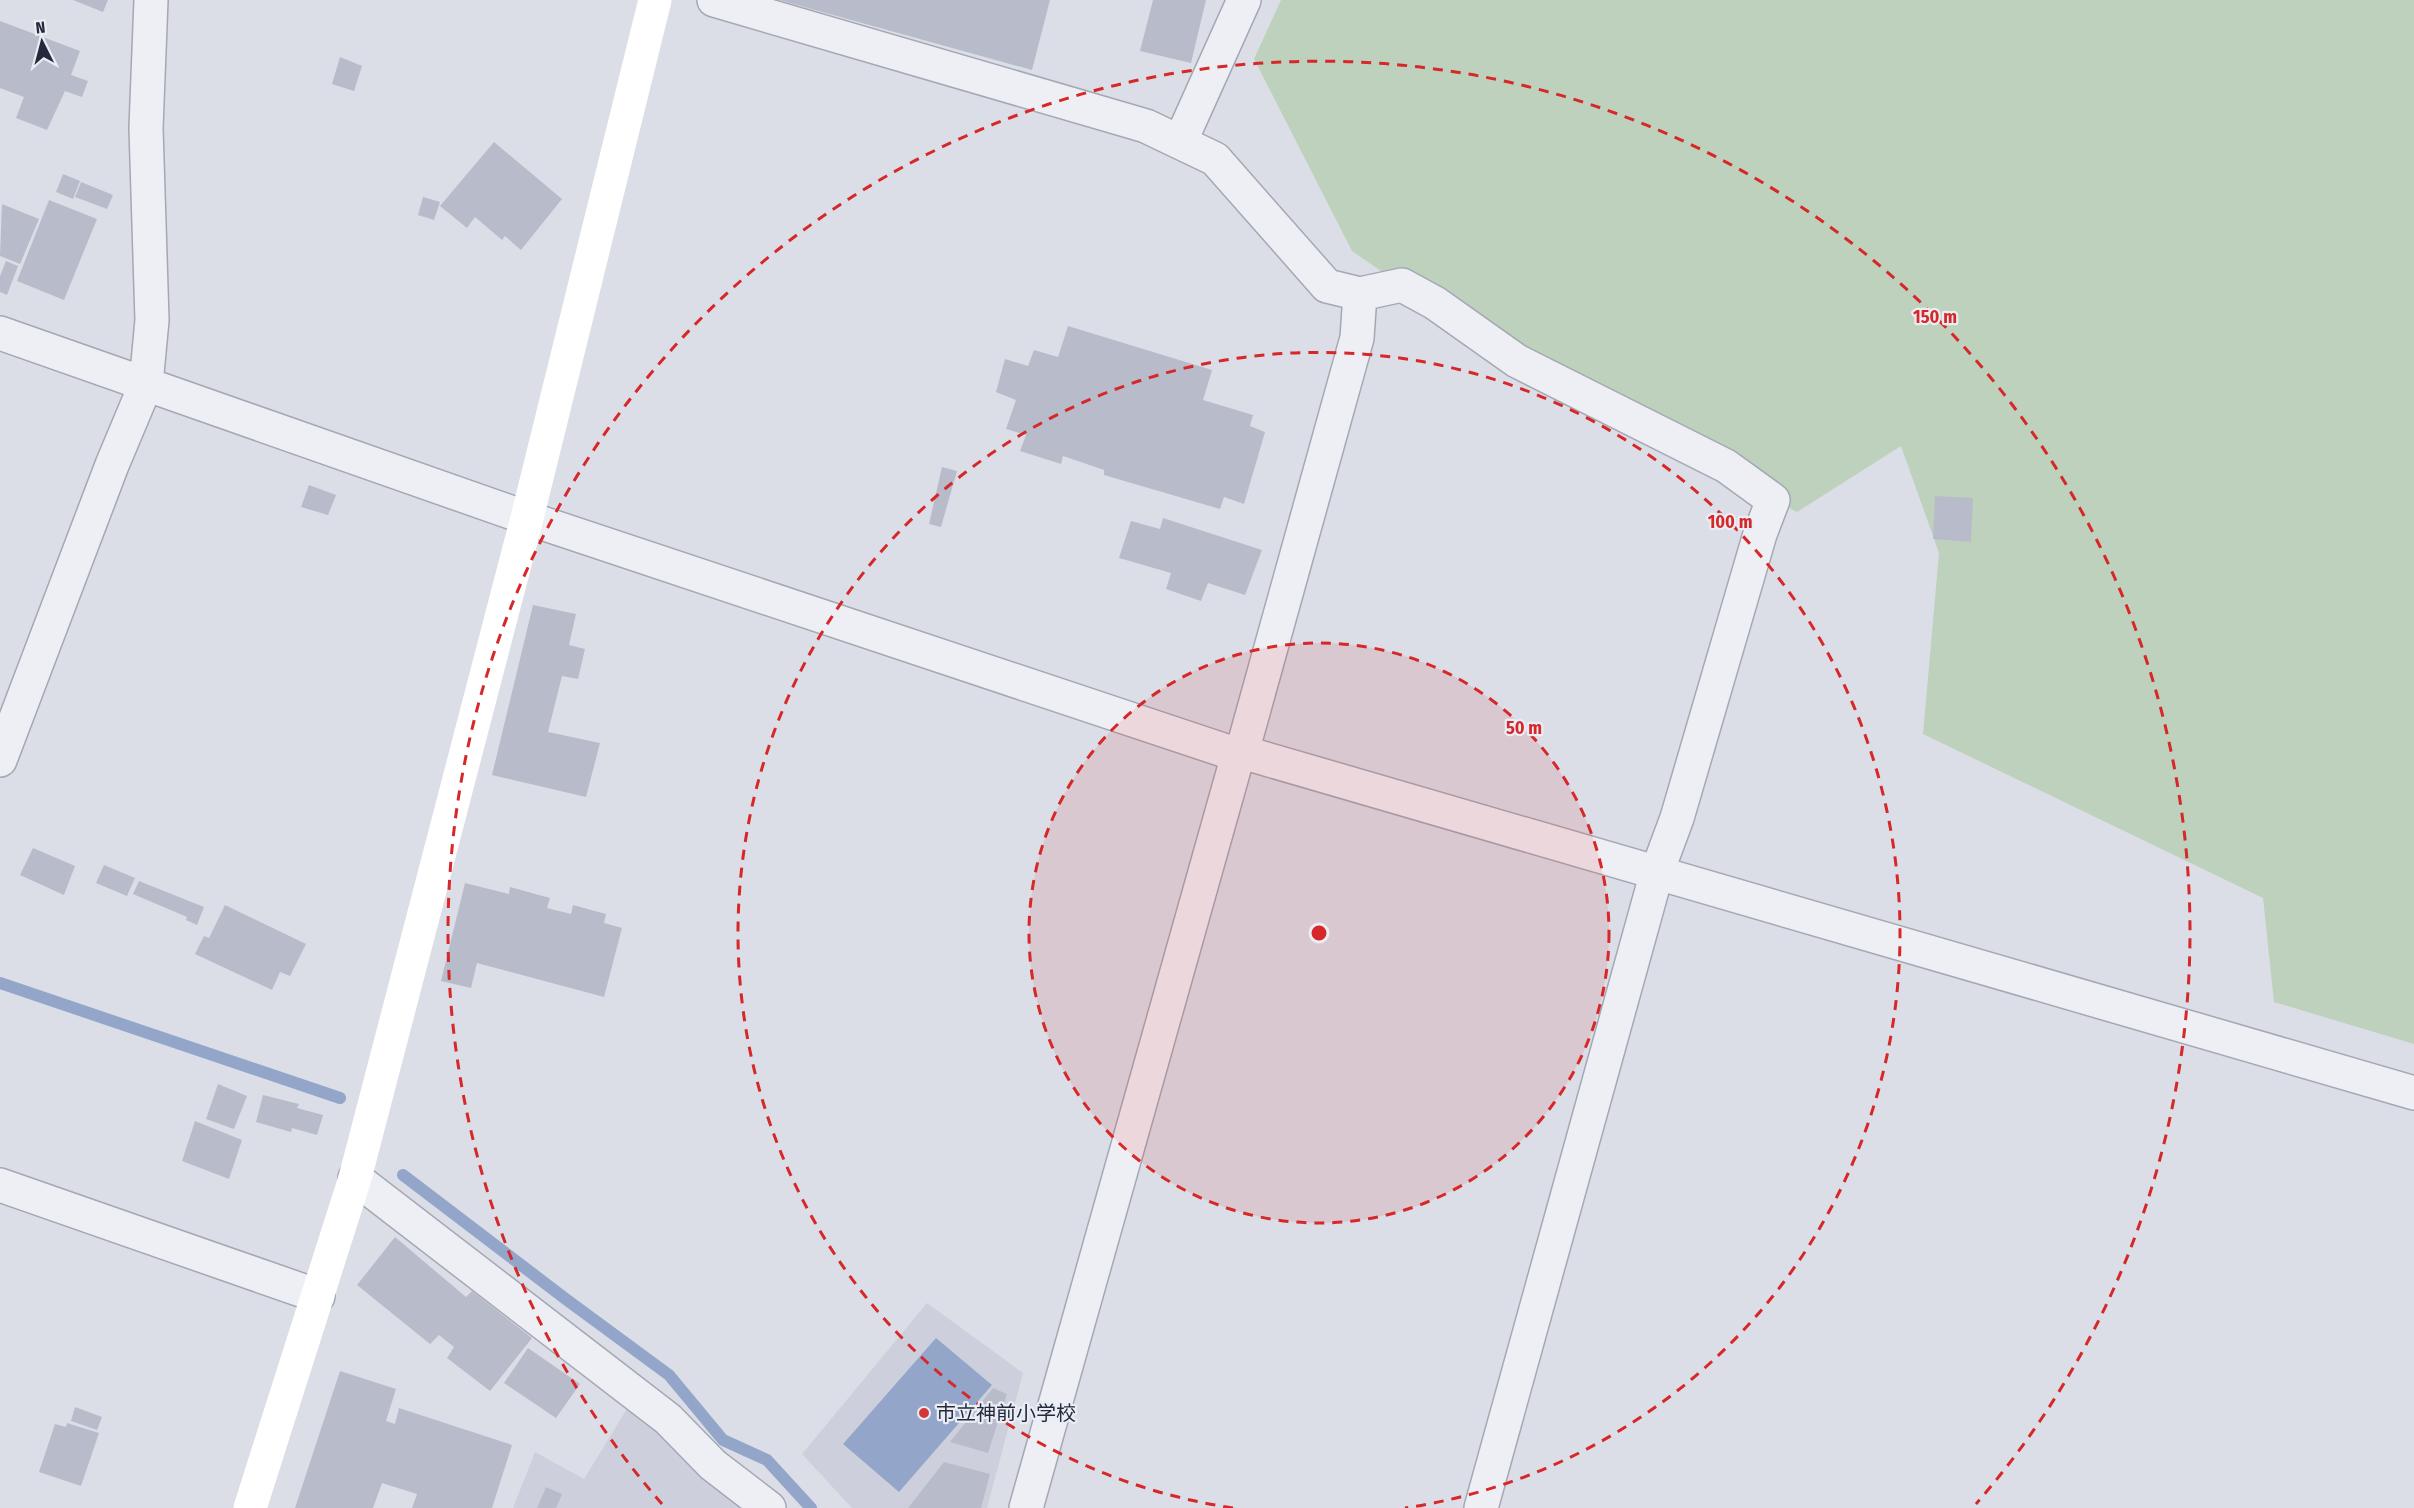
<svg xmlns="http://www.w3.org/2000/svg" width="2414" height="1508" font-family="'Fira Sans Condensed','Noto Sans JP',sans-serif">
  <rect width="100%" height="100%" fill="#dbdee7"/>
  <path fill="#cdd0dc" d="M 927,1303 L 1023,1373 L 987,1508 L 852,1508 L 802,1454 Z
    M 628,1407 L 742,1508 L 513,1508 L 535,1452 L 584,1479 Z"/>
  <path fill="#bed1bc" d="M 1281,0 L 2414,0 L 2414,1044 L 2274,1002 L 2263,898 L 1923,734 L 1939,553 L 1901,446 L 1797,512 L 1509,359 L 1352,251 L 1254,59 Z"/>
  <path fill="#93a6c9" d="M 936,1338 L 992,1385 L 899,1492 L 843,1444 Z"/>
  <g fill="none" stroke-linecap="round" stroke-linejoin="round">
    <path stroke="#93a6c9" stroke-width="12" d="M 0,983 L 340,1098
      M 403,1175 L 567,1300 L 669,1375 L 723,1440 L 767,1460 L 811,1508"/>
  </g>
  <path fill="#b8bcca" d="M 73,0 L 108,0 L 103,12 Z
    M 779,0 L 1050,0 L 1032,70 Z
    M 1153,0 L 1206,0 L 1191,63 L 1140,51 Z
    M 0,21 L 80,51 L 71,75 L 88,81 L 82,97 L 65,91 L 47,130 L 16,118 L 24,97 L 0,88 Z
    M 340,57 L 362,66 L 354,91 L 332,84 Z
    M 494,142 L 562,199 L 521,250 L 505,236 L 502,240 L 475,217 L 467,228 L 440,206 Z
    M 63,174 L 80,181 L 73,199 L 56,192 Z
    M 81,182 L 113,195 L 107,209 L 75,197 Z
    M 423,197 L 440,202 L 434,220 L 418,215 Z
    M 49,200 L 97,219 L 64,300 L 17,281 Z
    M 2,204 L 39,219 L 20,264 L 0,256 Z
    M 6,261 L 18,266 L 7,295 L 0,292 L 0,276 Z
    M 1068,326 L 1212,370 L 1203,400 L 1253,415 L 1250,426 L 1265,432 L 1244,504 L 1224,497 L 1220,509 L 1104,475 L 1104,470 L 1063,456 L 1061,464 L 1020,451 L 1026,435 L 1006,429 L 1016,400 L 996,392 L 1005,359 L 1028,366 L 1034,350 L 1058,357 Z
    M 942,467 L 957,471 L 941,527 L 929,524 Z
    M 309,485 L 336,495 L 328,515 L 301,507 Z
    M 1935,496 L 1973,498 L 1971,542 L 1933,539 Z
    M 1163,518 L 1262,550 L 1245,595 L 1208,583 L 1201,601 L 1166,589 L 1171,573 L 1119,558 L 1131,521 L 1160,529 Z
    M 533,605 L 576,614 L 569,645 L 585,649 L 578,679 L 562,676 L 548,732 L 600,743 L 586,797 L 492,775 Z
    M 33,848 L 75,866 L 64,895 L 20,875 Z
    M 104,865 L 135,878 L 127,896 L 96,883 Z
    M 139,881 L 204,907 L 197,925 L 186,920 L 187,917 L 133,894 Z
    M 465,883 L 509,894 L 510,887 L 550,898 L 547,908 L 571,914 L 573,905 L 606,914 L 604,923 L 622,928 L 604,997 L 477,963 L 471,988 L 441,981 Z
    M 225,905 L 306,944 L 290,976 L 280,972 L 272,990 L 195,954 L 204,936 L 209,938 Z
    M 218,1084 L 247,1096 L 234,1129 L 206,1119 Z
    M 263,1095 L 299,1104 L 297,1108 L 323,1115 L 317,1135 L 292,1128 L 291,1132 L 256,1122 Z
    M 195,1121 L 242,1140 L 229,1179 L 182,1161 Z
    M 395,1237 L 466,1297 L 472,1291 L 532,1338 L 490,1391 L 447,1358 L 454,1347 L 439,1335 L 430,1344 L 357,1285 Z
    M 528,1348 L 580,1384 L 556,1418 L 504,1383 Z
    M 340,1371 L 396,1389 L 386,1421 L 395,1424 L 399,1408 L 512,1445 L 492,1508 L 412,1508 L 417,1494 L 382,1483 L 373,1508 L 295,1508 Z
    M 993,1388 L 1007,1394 L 988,1453 L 950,1442 Z
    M 75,1407 L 102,1417 L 97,1430 L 71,1421 Z
    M 67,1423 L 99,1433 L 81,1486 L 39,1472 L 55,1424 L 66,1427 Z
    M 944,1462 L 990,1474 L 981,1508 L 908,1508 Z
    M 546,1487 L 562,1494 L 556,1508 L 537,1508 Z"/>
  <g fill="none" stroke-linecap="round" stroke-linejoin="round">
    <g stroke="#a4a8b4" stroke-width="36">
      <path id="street" d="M 714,0 L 1146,126 L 1215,159 L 1327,286 L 1360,294 L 1402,285 L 1435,303 L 1517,361 L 1726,466 L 1773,500 L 1760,534 L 1677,818 L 1657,872 L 1481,1508
        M 1181,140 L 1244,0
        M 0,333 L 527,518 L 1238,755 L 1242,752 L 2414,1093
        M 1242,752 L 1357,338 L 1360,294
        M 0,760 L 112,465 L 146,384 L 152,320 L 146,128 L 151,0
        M 355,1178 L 668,1419 L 713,1465 L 769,1508
        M 0,1185 L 318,1296
        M 1026,1508 L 1238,755"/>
    </g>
    <use href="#street" stroke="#eeeff5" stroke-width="33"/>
    <path stroke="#fff" stroke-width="33" d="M 250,1508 L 355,1178 L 527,518 L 655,0"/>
  </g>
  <circle cx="1319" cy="933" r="290" fill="#d62828" fill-opacity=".12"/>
  <g fill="none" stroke="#d62828" stroke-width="3" stroke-dasharray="10 8">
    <circle cx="1319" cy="933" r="290"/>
    <path d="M1233 1508A581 581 0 1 1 1405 1508"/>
    <path d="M662 1504A871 871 0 1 1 1976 1504"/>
  </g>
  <circle fill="#d43738" stroke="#eaedf4" stroke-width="2" cx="924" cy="1413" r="6"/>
  <g text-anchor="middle" stroke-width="4.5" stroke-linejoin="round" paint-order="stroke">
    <g font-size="20" fill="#242a3d" stroke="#eaedf4" text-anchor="start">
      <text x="936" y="1420">市立神前小学校</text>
    </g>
  </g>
  <circle cx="1319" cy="933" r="9" fill="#d62828" stroke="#eaedf4" stroke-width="3"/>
  <g font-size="18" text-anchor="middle" font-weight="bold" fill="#d62828" stroke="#eaedf4" stroke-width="4.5" stroke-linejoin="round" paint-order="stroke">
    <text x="1935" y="323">150 m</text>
    <text x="1730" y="528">100 m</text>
    <text x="1524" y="734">50 m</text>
  </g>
  <g transform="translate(42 42) rotate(354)" stroke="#eaedf4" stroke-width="4.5" paint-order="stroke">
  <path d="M0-4.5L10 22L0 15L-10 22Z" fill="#242a3d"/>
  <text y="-9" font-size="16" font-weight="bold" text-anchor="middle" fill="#242a3d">N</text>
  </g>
</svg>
